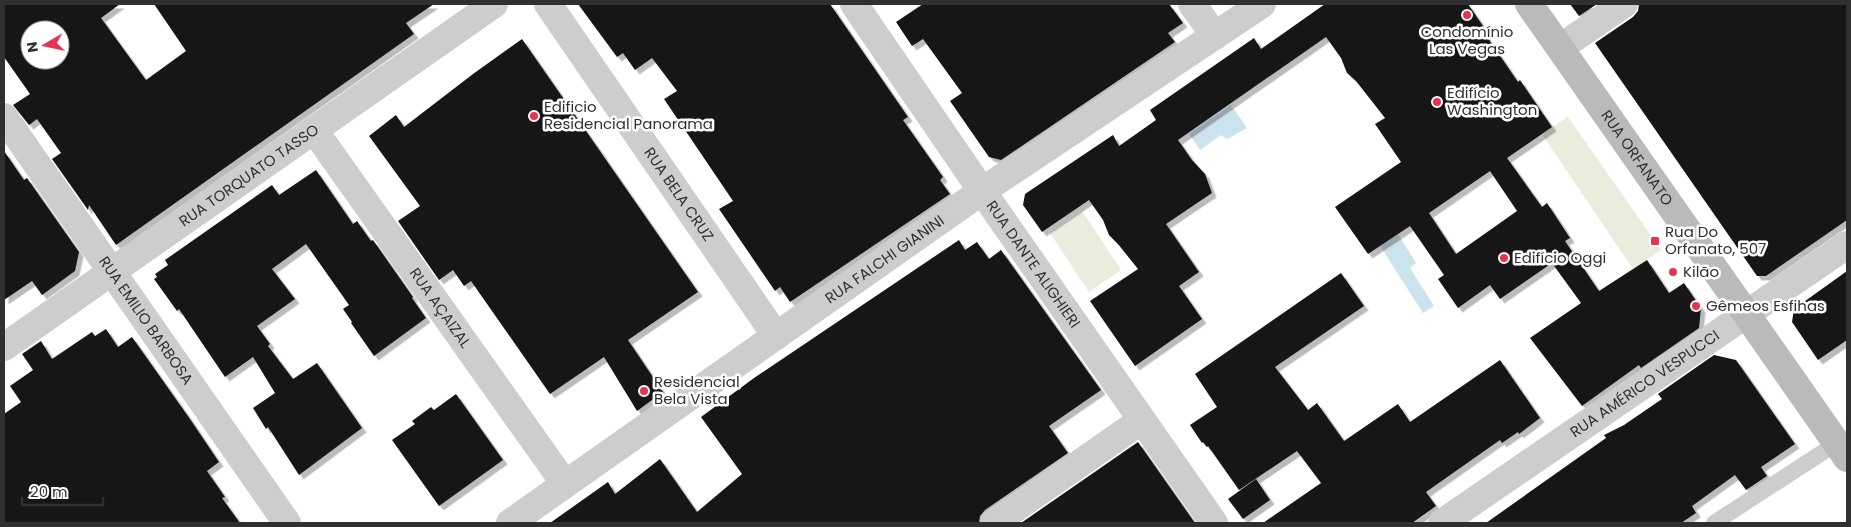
<svg xmlns="http://www.w3.org/2000/svg" width="1851" height="527" font-family="Poppins,sans-serif">
  <defs>
    <filter id="shadow"><feDropShadow dx="4.5" dy="4.5" stdDeviation="0" flood-color="#0004"/></filter>
  </defs>
  <rect width="100%" height="100%" fill="#fff"/>
  <path fill="#e8edde" d="M 1568,117 L 1661,250 L 1633,269 L 1542,134 Z
    M 1082,211 L 1121,270 L 1089,292 L 1050,233 Z"/>
  <path fill="#cbe3ed" d="M 1231,105 L 1247,128 L 1227,139 L 1221,135 L 1200,150 L 1189,134 Z
    M 1398,234 L 1416,263 L 1410,268 L 1434,306 L 1423,313 L 1380,246 Z"/>
  <path fill="#171717" fill-rule="evenodd" filter="url(#shadow)" d="M 4,4 L 120,4 L 101,18 L 146,80 L 186,51 L 154,4 L 434,4 L 406,23 L 414,34 L 116,245 L 89,205 L 88,210 L 52,159 L 61,153 L 37,119 L 29,125 L 13,105 L 30,94 L 4,57 ZM 30,30 L 60,30 L 60,60 L 30,60 Z
    M 578,4 L 830,4 L 908,117 L 903,120 L 943,177 L 940,180 L 950,194 L 790,302 L 780,287 L 775,291 L 719,209 L 733,201 L 664,99 L 677,91 L 652,58 L 635,70 L 623,53 L 617,57 Z
    M 923,4 L 1169,4 L 1183,23 L 1168,33 L 1175,42 L 1001,160 L 989,157 L 950,101 L 962,93 L 923,39 L 912,46 L 896,22 Z
    M 1325,4 L 1468,4 L 1483,26 L 1481,28 L 1518,82 L 1520,80 L 1552,127 L 1507,158 L 1542,207 L 1547,203 L 1570,238 L 1565,241 L 1599,291 L 1647,260 L 1669,293 L 1684,283 L 1701,308 L 1699,328 L 1641,368 L 1639,365 L 1582,406 L 1530,338 L 1581,303 L 1552,263 L 1500,299 L 1490,285 L 1458,308 L 1438,279 L 1444,275 L 1410,226 L 1368,254 L 1335,207 L 1401,162 L 1375,124 L 1385,118 L 1356,81 L 1347,73 L 1341,58 L 1326,37 L 1178,140 L 1192,160 L 1205,174 L 1212,193 L 1166,224 L 1199,272 L 1179,286 L 1202,319 L 1135,366 L 1090,301 L 1138,269 L 1118,244 L 1109,235 L 1103,220 L 1089,200 L 1042,232 L 1023,205 L 1025,194 L 1113,135 L 1119,146 L 1156,120 L 1150,110 L 1254,38 L 1261,49 ZM 1490,171 L 1517,211 L 1456,254 L 1429,213 Z
    M 1570,4 L 1597,4 L 1579,16 Z
    M 1639,4 L 1847,4 L 1847,220 L 1766,276 L 1757,276 L 1595,43 L 1633,17 L 1638,11 Z
    M 522,39 L 698,292 L 628,340 L 663,392 L 637,411 L 604,357 L 550,394 L 471,281 L 464,286 L 453,270 L 439,280 L 398,221 L 420,206 L 369,136 L 396,115 L 404,127 L 473,74 Z
    M 4,151 L 24,180 L 27,178 L 79,252 L 75,271 L 42,295 L 32,281 L 4,300 Z
    M 316,170 L 353,224 L 357,221 L 371,241 L 373,240 L 413,297 L 412,298 L 426,318 L 374,356 L 351,323 L 352,322 L 343,309 L 349,305 L 306,244 L 272,269 L 295,299 L 257,326 L 270,344 L 268,346 L 293,379 L 317,363 L 362,428 L 299,475 L 268,427 L 266,429 L 253,408 L 275,393 L 253,357 L 225,377 L 179,309 L 177,311 L 154,279 L 157,277 L 155,274 L 168,265 L 165,260 L 272,185 L 279,195 Z
    M 959,240 L 965,250 L 977,242 L 989,259 L 1001,250 L 1101,390 L 1049,426 L 1068,453 L 985,510 L 980,516 L 979,523 L 550,523 L 608,482 L 615,494 L 660,459 L 697,512 L 742,474 L 701,417 L 754,378 Z
    M 1847,271 L 1847,340 L 1818,360 L 1792,322 L 1794,309 Z
    M 1341,273 L 1364,306 L 1275,367 L 1308,410 L 1317,403 L 1344,441 L 1398,404 L 1410,422 L 1500,360 L 1540,418 L 1519,434 L 1518,432 L 1502,443 L 1500,440 L 1426,492 L 1436,506 L 1412,523 L 1263,523 L 1321,483 L 1297,451 L 1239,490 L 1208,446 L 1207,447 L 1203,442 L 1202,443 L 1190,425 L 1217,407 L 1195,374 Z
    M 106,329 L 118,347 L 132,337 L 190,419 L 219,462 L 207,471 L 225,497 L 222,498 L 240,523 L 4,523 L 4,414 L 21,402 L 10,386 L 33,370 L 22,354 L 41,341 L 52,359 L 92,332 L 95,336 Z
    M 1714,355 L 1736,360 L 1795,444 L 1761,467 L 1767,476 L 1746,490 L 1735,475 L 1692,506 L 1696,513 L 1681,523 L 1486,523 L 1606,438 L 1604,435 L 1624,425 L 1662,399 L 1658,394 Z
    M 456,394 L 503,460 L 439,506 L 392,440 L 415,424 L 412,421 L 431,407 L 434,410 Z
    M 1138,442 L 1195,523 L 1021,523 Z
    M 1256,479 L 1270,500 L 1243,519 L 1228,499 Z"/>
  <g fill="none" stroke-linecap="round" stroke-linejoin="round">
    <path stroke="#cdcdcd" stroke-width="16" d="M 1714,523 L 1837,443"/>
    <g stroke="#cdcdcd" stroke-width="28">
      <path id="s1" d="M 548,4 L 776,336"/>
      <path id="s2" d="M 854,4 L 982,191 L 1214,523"/>
      <path d="M 1192,4 L 1215,36"/>
      <path d="M 1561,47 L 1624,4"/>
      <path id="s3" d="M 4,117 L 287,523"/>
      <path id="s4" d="M 314,130 L 565,484"/>
      <path id="s5" d="M 4,347 L 494,4"/>
      <path id="s6" d="M 510,523 L 982,191 L 1262,4"/>
      <path d="M 994,523 L 1142,420"/>
      <path id="s7" d="M 1442,523 L 1847,245"/>
    </g>
    <path stroke="#bababa" stroke-width="28" id="s8" d="M 1529,4 L 1847,458"/>
  </g>
  <g fill="#e63351" stroke="#fff" stroke-width="2">
    <circle cx="1467" cy="15" r="5"/>
    <circle cx="1437" cy="102" r="5"/>
    <circle cx="534" cy="116" r="5"/>
    <rect x="1650" y="236" width="10" height="10" rx="2.5"/>
    <circle cx="1504" cy="258" r="5"/>
    <circle cx="1673" cy="272" r="5"/>
    <circle cx="1696" cy="306" r="5"/>
    <circle cx="644" cy="391" r="5"/>
  </g>
  <g text-anchor="middle" stroke-width="5" stroke-linejoin="round" paint-order="stroke">
    <g font-size="15" fill="#303030" stroke="#fff" text-anchor="start">
      <text x="1467" y="37" text-anchor="middle">Condomínio<tspan x="1467" dy="17">Las Vegas</tspan></text>
      <text x="1447" y="98">Edifício<tspan x="1447" dy="17">Washington</tspan></text>
      <text x="544" y="112">Edificio<tspan x="544" dy="17">Residencial Panorama</tspan></text>
      <text x="1665" y="237">Rua Do<tspan x="1665" dy="17">Orfanato, 507</tspan></text>
      <text x="1514" y="263">Edifício Oggi</text>
      <text x="1683" y="277">Kilão</text>
      <text x="1706" y="311">Gêmeos Esfihas</text>
      <text x="654" y="387">Residencial<tspan x="654" dy="17">Bela Vista</tspan></text>
    </g>
    <g font-size="15" fill="#303030" stroke="#fff">
      <text dy="5" stroke="none"><textPath href="#s8" startOffset="188">RUA ORFANATO</textPath></text>
      <text dy="5" stroke="none"><textPath href="#s5" startOffset="299">RUA TORQUATO TASSO</textPath></text>
      <text dy="5" stroke="none"><textPath href="#s1" startOffset="231">RUA BELA CRUZ</textPath></text>
      <text dy="5" stroke="none"><textPath href="#s6" startOffset="458">RUA FALCHI GIANINI</textPath></text>
      <text dy="5" stroke="none"><textPath href="#s2" startOffset="316">RUA DANTE ALIGHIERI</textPath></text>
      <text dy="5" stroke="none"><textPath href="#s4" startOffset="218">RUA AÇAIZAL</textPath></text>
      <text dy="5" stroke="none"><textPath href="#s3" startOffset="248">RUA EMILIO BARBOSA</textPath></text>
      <text dy="5" stroke="none"><textPath href="#s7" startOffset="246">RUA AMÉRICO VESPUCCI</textPath></text>
    </g>
  </g>
  <rect width="1851" height="527" fill="none" stroke="#303030" stroke-width="10"/>
  <g transform="translate(45 45) rotate(261)"><circle r="24" fill="#ffffff" stroke="#acacac"/>
  <path d="M0-4L9 19L0 12L-9 19Z" fill="#e63351"/>
  <text y="-8" font-size="14" font-weight="bold" text-anchor="middle" fill="#303030">N</text>
  </g>
  <path d="M22 497v8h81v-8" fill="none" stroke="#303030" stroke-width="2.5"/>
  <text x="30" y="497" font-size="15" fill="#303030" stroke="#ffffff" stroke-width="4" paint-order="stroke">20 m</text>
</svg>
